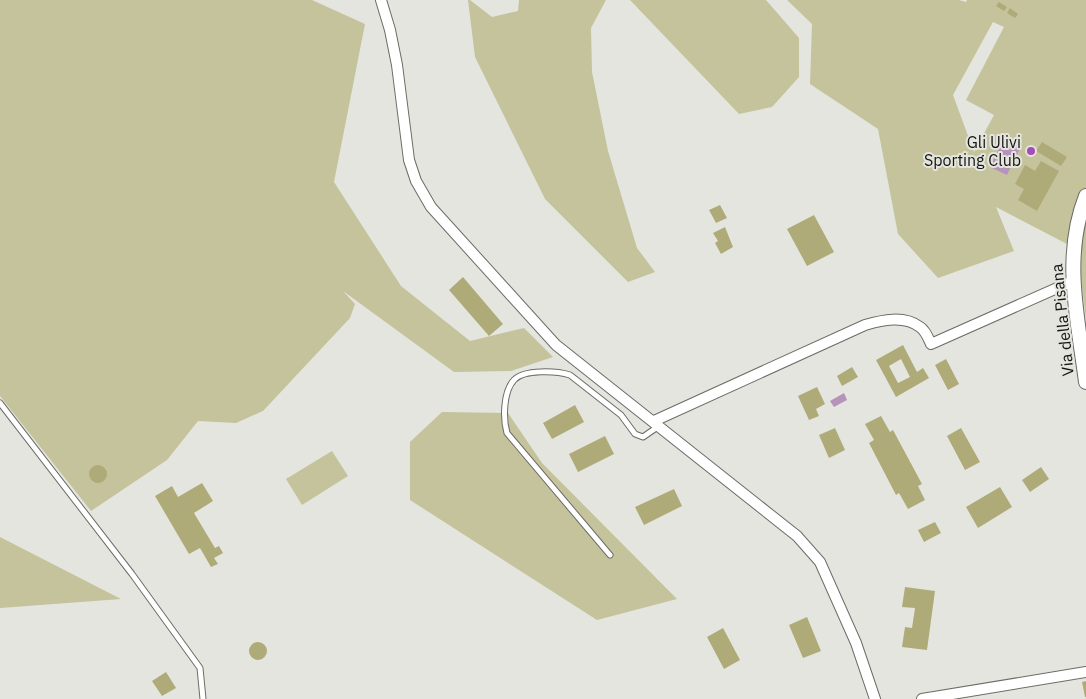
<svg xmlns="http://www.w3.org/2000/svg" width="1086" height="699" font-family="'IBM Plex Sans',sans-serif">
  <rect width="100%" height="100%" fill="#e5e5df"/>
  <path fill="#c4c39c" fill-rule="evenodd" d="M 0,0 L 312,0 L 365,24 L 334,182 L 401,286 L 470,341 L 524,328 L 553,357 L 511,371 L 454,372 L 343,291 L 355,304 L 350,318 L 263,411 L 236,423 L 198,421 L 167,460 L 91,511 L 0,396 Z
    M 468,0 L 470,0 L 492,17 L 518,11 L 519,0 L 606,0 L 591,28 L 592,72 L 608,151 L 637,248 L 655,272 L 628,282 L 545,199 L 475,57 Z
    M 630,0 L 766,0 L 799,38 L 799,77 L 772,107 L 739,114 Z
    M 787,0 L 959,0 L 966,2 L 967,0 L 1086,0 L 1086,208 L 1067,244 L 996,207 L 1014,251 L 938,278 L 898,234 L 878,129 L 810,84 L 812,24 ZM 993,22 L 1004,27 L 966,100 L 994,115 L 974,152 L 953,95 Z
    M 1086,219 L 1086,319 L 1079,264 Z
    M 442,412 L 508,413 L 542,463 L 677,599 L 597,620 L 410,500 L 410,442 Z
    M 332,451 L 348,476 L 302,505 L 286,479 Z
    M 0,537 L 121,599 L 0,608 Z"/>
  <path fill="#b593bb" d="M 1005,136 L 1022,144 L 1007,175 L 990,167 Z
    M 844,393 L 847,400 L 834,407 L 830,401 Z"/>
  <path fill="#aeab79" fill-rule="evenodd" d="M 999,2 L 1007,7 L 1004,11 L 996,6 Z
    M 1010,8 L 1018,14 L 1015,18 L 1007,13 Z
    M 1042,142 L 1067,157 L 1061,166 L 1036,151 Z
    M 1041,161 L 1059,171 L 1037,211 L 1018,200 L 1024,189 L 1015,184 L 1025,165 L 1035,171 Z
    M 720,205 L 727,218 L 716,223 L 709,210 Z
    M 814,215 L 834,252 L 807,266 L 787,229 Z
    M 725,227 L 733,247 L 721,254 L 715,243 L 718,241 L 713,233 Z
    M 463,277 L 503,324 L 489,336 L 449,290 Z
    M 903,345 L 917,372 L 923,368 L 929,378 L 896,397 L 876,360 ZM 901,359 L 910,377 L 898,383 L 889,366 Z
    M 946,359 L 959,384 L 948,390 L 935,365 Z
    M 852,367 L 858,377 L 842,386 L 837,376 Z
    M 817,387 L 825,404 L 816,409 L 819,416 L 809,420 L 798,396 Z
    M 575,405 L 584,422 L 552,439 L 543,423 Z
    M 881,416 L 890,432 L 893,430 L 922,484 L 918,486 L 925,500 L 908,509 L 899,493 L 896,495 L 869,443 L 874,440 L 865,424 Z
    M 835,428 L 845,450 L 829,458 L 819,435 Z
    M 961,428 L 980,462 L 965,470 L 947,436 Z
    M 605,436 L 614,454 L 578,472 L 569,454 Z
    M89 474a9 9 0 1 1 18 0a9 9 0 1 1-18 0Z
    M 1041,467 L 1049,479 L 1030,492 L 1022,480 Z
    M 202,483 L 213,501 L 194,513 L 215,548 L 219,546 L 223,553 L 214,558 L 218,564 L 211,567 L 200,548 L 189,554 L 155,496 L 172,486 L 178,497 Z
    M 1000,487 L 1012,507 L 978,528 L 966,507 Z
    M 674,489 L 682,506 L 644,525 L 635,507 Z
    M 935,522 L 941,533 L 924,542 L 918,530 Z
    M 905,587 L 935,591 L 927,650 L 902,647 L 905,627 L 912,628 L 915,608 L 902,607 Z
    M 807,617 L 821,651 L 803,658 L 789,625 Z
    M 723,628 L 740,660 L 724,669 L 707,637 Z
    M249 651a9 9 0 1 1 18 0a9 9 0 1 1-18 0Z
    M 166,672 L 176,688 L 162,696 L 152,681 Z
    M 1086,681 L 1086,697 L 1085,697 L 1082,682 Z"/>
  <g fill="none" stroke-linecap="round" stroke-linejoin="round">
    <g stroke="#6c6c67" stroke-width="7">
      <path id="service" d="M 0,403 L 132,574 L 200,668 L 203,699
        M 610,555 L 507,433 C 503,419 503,392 514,380 C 524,369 557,371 570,375 L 621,415 L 635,434 L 643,437 L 659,426"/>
    </g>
    <g stroke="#6c6c67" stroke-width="12">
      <path id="minor" d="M 381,0 L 390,30 L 397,65 L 409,160 L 416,181 L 431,207 L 556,345 L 797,536 L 820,562 L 856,643 L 875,699
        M 654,421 L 865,325 C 882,320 904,315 920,327 C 926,331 928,338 931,344 L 1073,281
        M 922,699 L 1086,672"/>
    </g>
    <g stroke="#6c6c67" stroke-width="16">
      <path id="secondary" d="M 1086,196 C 1062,257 1078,319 1086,382"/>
    </g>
    <use href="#service" stroke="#fff" stroke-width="5"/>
    <use href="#minor" stroke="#fff" stroke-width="10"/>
    <use href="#secondary" stroke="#fff" stroke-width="14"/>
  </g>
  <circle fill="#a64cb7" stroke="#e5e5df" stroke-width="2" cx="1031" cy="151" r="5"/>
  <g text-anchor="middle" stroke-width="4" stroke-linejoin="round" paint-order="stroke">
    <g font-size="16" fill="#141412" stroke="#e5e5df" text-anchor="end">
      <text x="1021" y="148">Gli Ulivi<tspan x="1021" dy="18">Sporting Club</tspan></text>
    </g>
    <g font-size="16" fill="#141412" stroke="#e5e5df">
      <text transform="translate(1062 320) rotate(-96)" y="6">Via della Pisana</text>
    </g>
  </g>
</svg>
